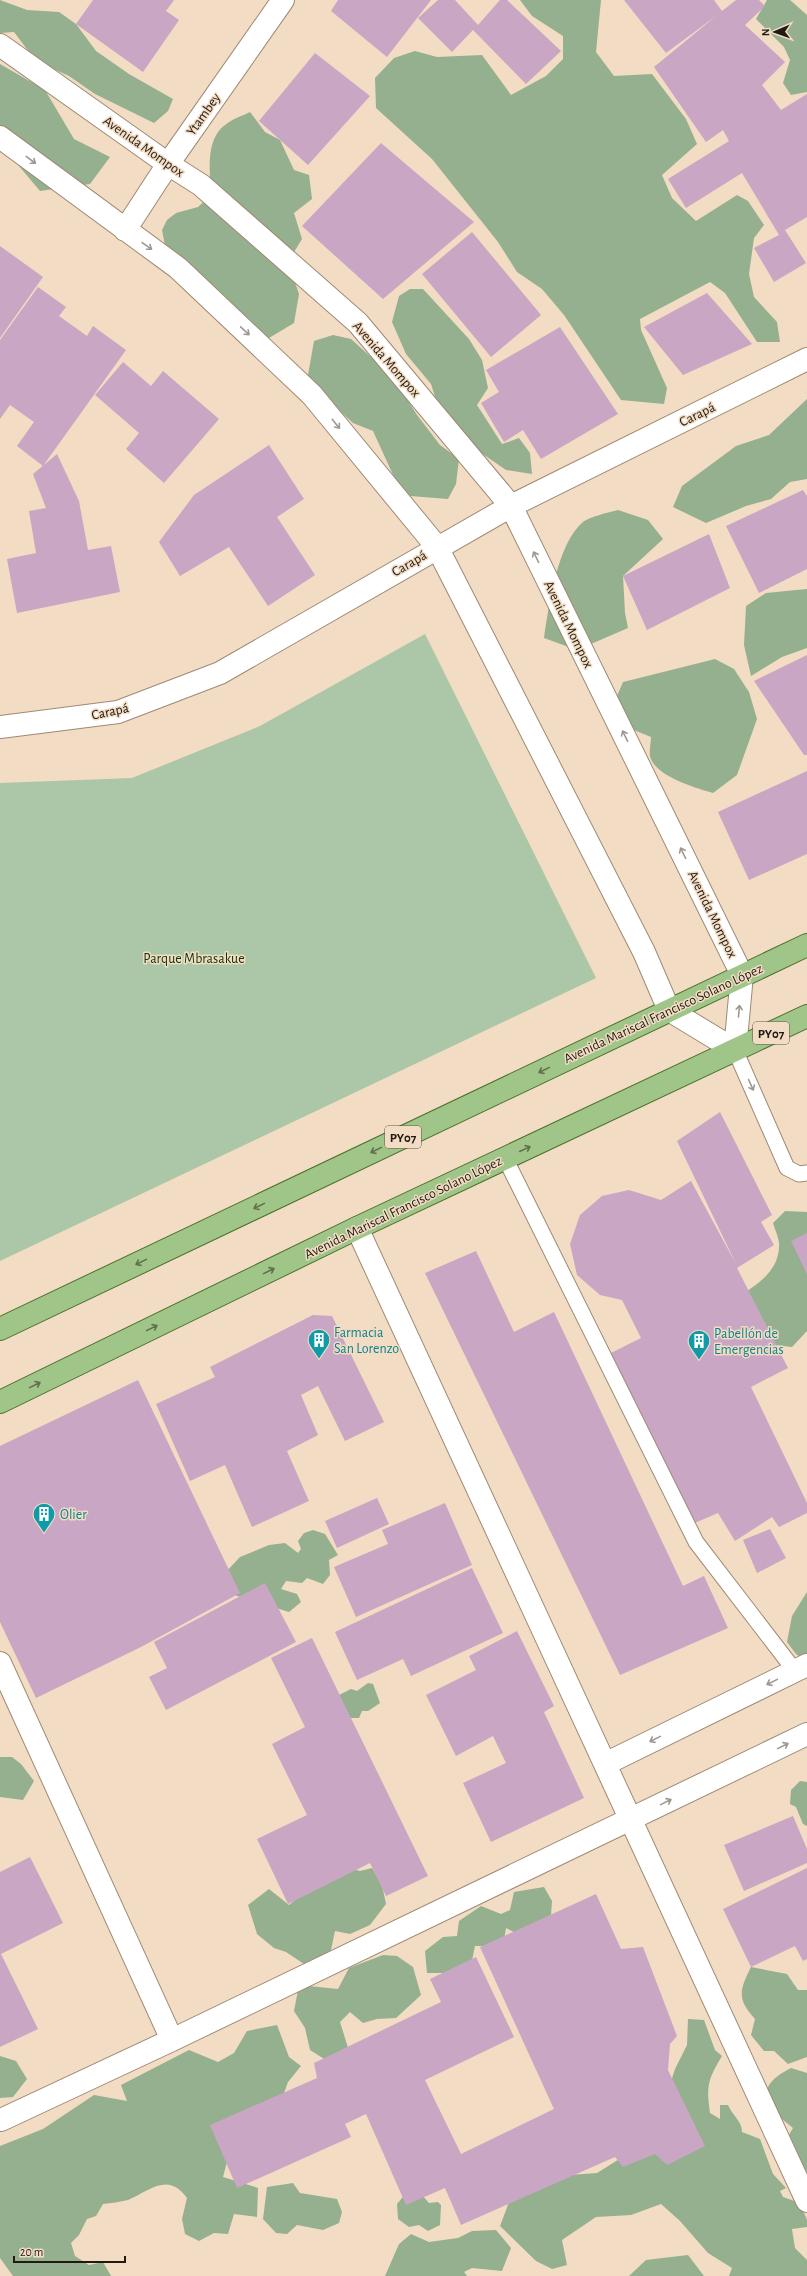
<svg xmlns="http://www.w3.org/2000/svg" width="807" height="2276" font-family="'Alegreya Sans',sans-serif">
  <rect width="100%" height="100%" fill="#f2dcc4"/>
  <path fill="#acc7a7" d="M 425,634 L 596,978 L 0,1261 L 0,783 L 132,778 L 260,726 Z"/>
  <path fill="#94b08f" d="M 0,0 L 27,10 L 59,12 L 76,24 L 96,51 L 129,74 L 173,99 L 168,111 L 154,123 L 95,94 L 69,76 L 36,61 L 14,32 L 0,33 Z
    M 520,0 L 601,0 L 596,52 L 614,76 L 652,74 L 686,119 L 697,144 L 662,175 L 672,198 L 696,221 L 737,195 L 748,201 L 764,225 L 754,238 L 749,274 L 754,297 L 777,322 L 780,342 L 757,342 L 725,293 L 710,282 L 640,319 L 641,330 L 667,388 L 664,404 L 621,400 L 564,315 L 542,289 L 517,272 L 498,242 L 432,159 L 376,108 L 375,78 L 394,58 L 415,51 L 437,57 L 482,55 L 511,95 L 546,76 L 563,59 L 563,36 L 532,16 Z
    M 767,0 L 790,0 L 807,15 L 807,92 L 791,95 L 783,83 L 790,60 L 784,47 L 756,19 Z
    M 0,64 L 45,90 L 74,139 L 110,157 L 90,184 L 40,191 L 8,153 L 0,146 Z
    M 250,112 L 265,132 L 280,140 L 294,170 L 309,175 L 312,199 L 294,213 L 302,239 L 288,262 L 299,294 L 294,323 L 254,347 L 168,261 L 162,230 L 167,220 L 176,213 L 198,207 L 211,195 C 210,172 205,140 225,125 C 232,119 242,116 250,112 Z
    M 410,289 L 423,289 L 469,339 L 482,360 L 488,388 L 477,405 L 502,444 L 519,438 L 530,453 L 532,474 L 506,470 L 445,428 L 431,384 L 406,354 L 392,322 L 399,296 Z
    M 333,335 L 351,339 L 393,377 L 417,415 L 440,445 L 459,459 L 456,484 L 448,499 L 410,496 L 394,477 L 373,431 L 353,423 L 324,397 L 308,375 L 314,341 Z
    M 807,399 L 807,479 L 790,482 L 771,499 L 746,506 L 706,523 L 673,507 L 682,486 L 736,446 L 769,435 Z
    M 618,510 L 648,520 L 663,539 L 623,576 L 625,613 L 628,628 L 577,650 L 544,638 C 549,605 557,544 583,522 C 589,517 610,512 618,510 Z
    M 807,589 L 807,648 L 782,657 L 751,676 L 744,645 L 746,606 L 766,593 Z
    M 715,659 L 734,669 L 749,692 L 757,719 L 737,775 L 713,793 C 696,788 654,776 650,756 C 649,751 651,743 651,737 L 607,719 L 623,682 Z
    M 785,1211 L 807,1212 L 807,1331 L 792,1347 L 767,1344 L 734,1299 C 753,1287 778,1274 779,1247 C 780,1240 775,1230 773,1223 Z
    M 313,1530 L 325,1534 L 338,1555 L 329,1560 L 330,1575 L 323,1584 L 307,1578 L 302,1583 L 286,1581 L 281,1589 L 297,1594 L 301,1602 L 289,1612 L 231,1594 L 224,1574 L 240,1557 L 269,1545 L 285,1543 L 298,1553 L 301,1549 L 298,1541 L 304,1533 Z
    M 807,1592 L 807,1662 L 796,1654 L 787,1642 L 792,1616 Z
    M 368,1683 L 373,1684 L 380,1703 L 368,1711 L 362,1711 L 359,1718 L 345,1718 L 339,1695 L 351,1689 L 357,1691 Z
    M 0,1757 L 12,1757 L 21,1764 L 34,1781 L 23,1800 L 0,1797 Z
    M 800,1781 L 807,1782 L 807,1826 L 803,1824 L 796,1807 L 790,1804 L 791,1790 Z
    M 337,1865 L 360,1871 L 372,1868 L 382,1885 L 386,1904 L 370,1925 L 350,1934 L 335,1931 L 331,1950 L 307,1966 L 286,1952 L 274,1948 L 257,1934 L 248,1905 L 269,1889 L 289,1905 Z
    M 544,1887 L 552,1901 L 550,1929 L 523,1937 L 506,1928 L 503,1946 L 475,1946 L 470,1970 L 459,1973 L 427,1973 L 425,1951 L 443,1937 L 457,1936 L 459,1921 L 481,1906 L 501,1914 L 510,1910 L 514,1892 Z
    M 383,1955 L 397,1956 L 413,1967 L 421,1995 L 396,2018 L 377,2019 L 363,2023 L 350,2012 L 340,2022 L 349,2051 L 329,2062 L 310,2050 L 305,2028 L 294,2011 L 299,1985 L 338,1989 L 349,1968 Z
    M 751,1967 L 787,1974 L 798,1990 L 807,1990 L 807,2057 L 788,2064 L 774,2051 L 764,2051 L 751,2035 L 755,2019 C 737,1999 739,1991 751,1967 Z
    M 688,2019 L 704,2020 L 715,2050 L 722,2056 C 708,2079 706,2086 710,2113 L 720,2119 L 720,2105 L 728,2105 C 732,2115 742,2121 742,2132 L 760,2139 L 773,2174 L 786,2188 L 780,2191 L 783,2197 L 800,2203 L 807,2220 L 807,2227 L 792,2229 L 795,2248 L 807,2260 L 807,2276 L 729,2276 L 732,2268 L 708,2253 L 680,2221 L 661,2204 L 631,2215 L 596,2217 L 562,2240 L 567,2265 L 552,2269 L 536,2261 L 500,2226 L 514,2189 L 557,2176 L 597,2173 L 637,2148 L 665,2100 L 675,2069 L 687,2045 Z
    M 277,2025 L 289,2057 L 301,2066 L 288,2082 L 280,2104 L 228,2158 L 223,2177 L 258,2188 L 257,2217 L 234,2214 L 228,2234 L 214,2233 L 199,2241 L 185,2234 L 182,2219 L 187,2198 C 168,2172 151,2190 128,2200 C 120,2202 111,2203 103,2204 L 96,2216 L 87,2219 L 79,2235 L 71,2243 L 75,2256 L 89,2265 L 103,2262 L 111,2276 L 13,2276 L 0,2258 L 0,2146 L 43,2129 L 94,2095 L 127,2101 L 121,2085 L 189,2050 L 218,2062 L 234,2053 L 247,2031 Z
    M 0,2056 L 16,2061 L 27,2079 L 13,2097 L 0,2098 Z
    M 791,2068 L 807,2073 L 807,2212 L 786,2140 L 793,2128 L 766,2106 C 763,2085 774,2077 791,2068 Z
    M 293,2183 L 300,2193 L 337,2199 L 342,2212 L 339,2223 L 323,2230 L 297,2225 L 287,2234 L 276,2233 L 263,2219 L 267,2187 Z
    M 407,2192 L 420,2193 L 429,2203 L 438,2202 L 441,2205 L 440,2225 L 428,2231 L 419,2225 L 409,2227 L 398,2219 L 397,2204 Z
    M 496,2230 L 511,2248 L 502,2271 L 472,2268 L 464,2272 L 467,2276 L 385,2276 L 399,2244 L 411,2234 L 429,2242 L 458,2238 L 472,2231 Z
    M 688,2255 L 704,2276 L 629,2276 L 646,2260 Z"/>
  <path fill="#c9a6c3" d="M 93,0 L 174,0 L 166,11 L 179,20 L 143,72 L 76,24 Z
    M 338,0 L 431,0 L 387,57 L 331,11 Z
    M 438,0 L 455,0 L 478,25 L 500,0 L 507,0 L 561,51 L 526,84 L 473,30 L 452,52 L 418,18 Z
    M 624,0 L 714,0 L 722,11 L 736,0 L 759,0 L 765,6 L 745,25 L 785,62 L 762,85 L 781,110 L 807,94 L 807,217 L 785,230 L 806,263 L 774,282 L 754,248 L 779,235 L 742,173 L 686,208 L 668,179 L 729,141 L 723,130 L 706,142 L 654,67 L 716,16 L 666,53 Z
    M 315,53 L 370,96 L 308,165 L 259,121 Z
    M 381,143 L 474,222 L 383,299 L 302,226 Z
    M 472,232 L 541,315 L 491,357 L 422,274 Z
    M 0,246 L 43,277 L 0,338 Z
    M 38,287 L 66,307 L 59,316 L 87,336 L 93,326 L 126,350 L 43,466 L 17,446 L 34,422 L 10,405 L 0,419 L 0,340 Z
    M 707,293 L 752,344 L 683,375 L 644,327 Z
    M 560,327 L 618,414 L 541,459 L 523,430 L 504,442 L 481,403 L 499,392 L 486,370 Z
    M 123,362 L 151,386 L 163,371 L 219,419 L 164,483 L 126,449 L 139,433 L 95,395 Z
    M 269,445 L 304,499 L 277,517 L 315,575 L 268,606 L 229,547 L 180,576 L 159,542 L 194,495 Z
    M 57,454 L 79,501 L 88,550 L 111,546 L 120,592 L 17,613 L 7,559 L 36,553 L 29,511 L 46,508 L 33,474 Z
    M 803,490 L 807,496 L 807,569 L 759,593 L 726,526 Z
    M 709,534 L 730,588 L 647,630 L 623,576 Z
    M 807,655 L 807,755 L 804,755 L 754,681 Z
    M 807,771 L 807,854 L 749,880 L 718,812 Z
    M 720,1112 L 772,1215 L 761,1222 L 774,1245 L 737,1268 L 788,1368 L 751,1387 L 807,1503 L 807,1513 L 779,1527 L 772,1517 L 735,1541 L 718,1513 L 690,1525 L 609,1354 L 641,1338 L 622,1300 L 600,1295 L 577,1275 L 570,1244 L 580,1215 L 602,1196 L 629,1190 L 661,1200 L 691,1181 L 736,1264 L 677,1141 Z
    M 807,1233 L 807,1274 L 791,1241 Z
    M 476,1251 L 514,1332 L 554,1312 L 683,1586 L 704,1576 L 728,1628 L 620,1675 L 425,1273 Z
    M 313,1315 L 332,1316 L 384,1422 L 345,1441 L 318,1386 L 301,1395 L 318,1435 L 287,1451 L 309,1501 L 252,1527 L 225,1465 L 190,1481 L 156,1404 L 215,1377 L 210,1367 Z
    M 138,1380 L 240,1593 L 141,1647 L 36,1698 L 0,1622 L 0,1446 Z
    M 377,1498 L 389,1524 L 337,1548 L 325,1521 Z
    M 445,1503 L 472,1565 L 356,1617 L 334,1567 L 388,1544 L 382,1530 Z
    M 770,1529 L 786,1558 L 757,1573 L 743,1540 Z
    M 472,1568 L 503,1633 L 411,1676 L 403,1659 L 357,1680 L 335,1632 Z
    M 265,1583 L 296,1642 L 166,1710 L 149,1677 L 167,1668 L 154,1642 Z
    M 517,1631 L 554,1706 L 544,1712 L 584,1798 L 491,1842 L 463,1783 L 506,1763 L 493,1736 L 456,1756 L 426,1695 L 476,1670 L 469,1656 Z
    M 312,1638 L 428,1876 L 386,1896 L 370,1863 L 288,1904 L 257,1839 L 307,1815 L 272,1744 L 305,1727 L 271,1658 Z
    M 793,1816 L 807,1849 L 807,1863 L 744,1891 L 724,1845 Z
    M 30,1857 L 63,1923 L 1,1954 L 38,2029 L 0,2047 L 0,1872 Z
    M 807,1868 L 807,1959 L 803,1961 L 795,1946 L 751,1967 L 723,1909 Z
    M 596,1894 L 621,1949 L 643,1947 L 677,2036 L 670,2044 L 668,2070 L 705,2146 L 667,2165 L 655,2154 L 623,2167 L 615,2157 L 461,2225 L 445,2188 L 406,2205 L 366,2114 L 345,2124 L 351,2137 L 237,2188 L 210,2125 L 317,2078 L 314,2063 L 441,2002 L 430,1979 L 476,1957 L 514,2037 L 425,2080 L 461,2154 L 554,2109 L 480,1947 Z"/>
  <g fill="none" stroke-linecap="round" stroke-linejoin="round">
    <g stroke="#9e8a74" stroke-width="17">
      <path id="lane" d="M 735,1050 L 787,1168 L 799,1174 L 807,1173
        M 505,1158 L 696,1542 L 795,1671"/>
    </g>
    <g stroke="#9e8a74" stroke-width="24">
      <path id="street" d="M 0,45 L 168,164 L 201,185 L 358,323 L 511,506 L 742,975 L 735,1050 L 669,1010 L 644,952 L 437,547 L 312,395 L 178,268 L 0,137
        M 125,230 L 168,164 L 283,0
        M 0,727 L 118,712 L 220,673 L 511,506 L 807,359
        M 357,1228 L 807,2201
        M 0,1663 L 172,2040
        M 605,1764 L 807,1665
        M 1,2120 L 172,2040 L 807,1734"/>
    </g>
    <g stroke="#4b702b" stroke-width="24">
      <path id="primary" d="M 0,1329 L 807,945
        M 0,1402 L 357,1228 L 807,1016"/>
    </g>
    <use href="#lane" stroke="#fff" stroke-width="15"/>
    <use href="#street" stroke="#fff" stroke-width="22"/>
    <use href="#primary" stroke="#a0c588" stroke-width="22"/>
  </g>
  <defs><path id="oneway-shaft" d="M-6 0H5M1.5-3L5.5 0L1.5 3" fill="none" stroke-width="1.6" stroke-linecap="round" stroke-linejoin="round"/></defs>
  <g stroke="#9c9894">
    <use href="#oneway-shaft" transform="translate(31 160) rotate(37)"/>
    <use href="#oneway-shaft" transform="translate(147 246) rotate(35)"/>
    <use href="#oneway-shaft" transform="translate(245 331) rotate(43)"/>
    <use href="#oneway-shaft" transform="translate(336 424) rotate(51)"/>
    <use href="#oneway-shaft" transform="translate(536 557) rotate(-116)"/>
    <use href="#oneway-shaft" transform="translate(625 736) rotate(-116)"/>
    <use href="#oneway-shaft" transform="translate(683 853) rotate(-116)"/>
    <use href="#oneway-shaft" transform="translate(739 1011) rotate(-85)"/>
    <use href="#oneway-shaft" transform="translate(751 1085) rotate(66)"/>
    <use href="#oneway-shaft" transform="translate(772 1682) rotate(154)"/>
    <use href="#oneway-shaft" transform="translate(655 1739) rotate(154)"/>
    <use href="#oneway-shaft" transform="translate(783 1746) rotate(-26)"/>
    <use href="#oneway-shaft" transform="translate(666 1802) rotate(-26)"/>
  </g>
  <g stroke="#61704d">
    <use href="#oneway-shaft" transform="translate(544 1070) rotate(154)"/>
    <use href="#oneway-shaft" transform="translate(525 1149) rotate(-25)"/>
    <use href="#oneway-shaft" transform="translate(376 1150) rotate(154)"/>
    <use href="#oneway-shaft" transform="translate(259 1206) rotate(154)"/>
    <use href="#oneway-shaft" transform="translate(141 1262) rotate(154)"/>
    <use href="#oneway-shaft" transform="translate(269 1271) rotate(-26)"/>
    <use href="#oneway-shaft" transform="translate(152 1328) rotate(-26)"/>
    <use href="#oneway-shaft" transform="translate(35 1385) rotate(-26)"/>
  </g>
  <defs>
    <g id="building-pin" transform="scale(1.15)"><path d="M0 17L-7.5 6A9.5 9.5 0 1 1 7.5 6Z" fill="#0f9aa8" stroke="#f2dcc4"/><path d="M-4-6H4V6H1V3H-1V6H-4ZM-2.5-4.3h1.7v1.8h-1.7ZM.8-4.3h1.7v1.8H.8ZM-2.5-1h1.7V.8h-1.7ZM.8-1h1.7V.8H.8Z" fill="#fff"/></g>
  </defs>
  <g fill-rule="evenodd">
    <use href="#building-pin" x="319" y="1340"/>
    <use href="#building-pin" x="699" y="1341"/>
    <use href="#building-pin" x="44" y="1514"/>
  </g>
  <g text-anchor="middle" stroke-width="3" stroke-linejoin="round" paint-order="stroke">
    <g fill="#f2dcc4" stroke="#605447" stroke-width="1">
      <rect x="753" y="1022" width="36" height="22" rx="3"/>
      <rect x="385" y="1126" width="36" height="22" rx="3"/>
    </g>
    <g font-size="13" font-weight="bold" fill="#221a12">
      <text x="771" y="1038">PY07</text>
      <text x="403" y="1142">PY07</text>
    </g>
    <g font-size="14" fill="#221a12" stroke="#f2dcc4">
      <text transform="translate(203 114) rotate(-55)" y="5">Ytambey</text>
      <text transform="translate(144 146) rotate(35)" y="5">Avenida Mompox</text>
      <text transform="translate(387 359) rotate(49)" y="5">Avenida Mompox</text>
      <text transform="translate(697 414) rotate(-26)" y="5">Carapá</text>
      <text transform="translate(409 563) rotate(-30)" y="5">Carapá</text>
      <text transform="translate(569 624) rotate(64)" y="5">Avenida Mompox</text>
      <text transform="translate(110 711) rotate(-12)" y="5">Carapá</text>
      <text transform="translate(713 914) rotate(64)" y="5">Avenida Mompox</text>
      <text transform="translate(663 1013) rotate(-25)" y="5">Avenida Mariscal Francisco Solano López</text>
      <text transform="translate(403 1207) rotate(-26)" y="5">Avenida Mariscal Francisco Solano López</text>
    </g>
    <g font-size="14" fill="#0e3506" stroke="#f2dcc4">
      <text x="194" y="963">Parque Mbrasakue</text>
    </g>
    <g font-size="14" fill="#0d838f" stroke="#f2dcc4" text-anchor="start">
      <text x="334" y="1337">Farmacia<tspan x="334" dy="16">San Lorenzo</tspan></text>
      <text x="714" y="1338">Pabellón de<tspan x="714" dy="16">Emergencias</tspan></text>
      <text x="60" y="1519">Olier</text>
    </g>
  </g>
  <g transform="translate(775 32) rotate(268)" stroke="#f2dcc4" stroke-width="3" paint-order="stroke">
  <path d="M0-3L7 15L0 10L-7 15Z" fill="#221a12"/>
  <text y="-6" font-size="11" font-weight="bold" text-anchor="middle" fill="#221a12">N</text>
  </g>
  <path d="M14 2256v6h111v-6" fill="none" stroke="#221a12" stroke-width="2"/>
  <text x="20" y="2256" font-size="12" fill="#221a12" stroke="#f2dcc4" stroke-width="3" paint-order="stroke">20 m</text>
</svg>
